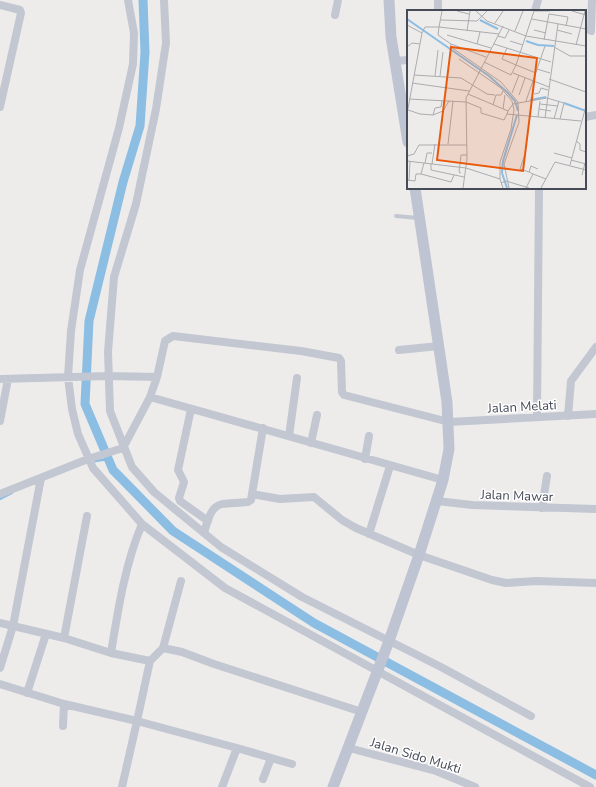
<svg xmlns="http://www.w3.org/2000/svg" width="596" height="787" font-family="'Nunito Sans',sans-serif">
  <rect width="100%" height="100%" fill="#eeeceb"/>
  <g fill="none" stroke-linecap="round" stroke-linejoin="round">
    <path stroke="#8cbde3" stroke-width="2.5" d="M 95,461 L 109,459
      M 0,499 L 12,493"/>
    <path stroke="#8cbde3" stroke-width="9" d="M 143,0 L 145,52 L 140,126 L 123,182 L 89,321 L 85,404 L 113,470 L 173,531 L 314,623 L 596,775"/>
    <path stroke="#c2c7d2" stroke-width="4" d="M 396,216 L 418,218"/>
    <path stroke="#c2c7d2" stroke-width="8" d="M 128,0 L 134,33 L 133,64 L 119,128 L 80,270 L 71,331 L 68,377 L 72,409 L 78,434 L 93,468 L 142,524 L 225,588 L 590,787
      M 164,0 L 166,43 L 156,109 L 136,204 L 114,277 L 108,352 L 110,411 L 132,467 L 154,492 L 221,547 L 302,597 L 441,667 L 531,716
      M 438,0 L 438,11
      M 0,5 L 20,10 L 21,13 L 0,107
      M 535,11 L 538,0
      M 335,15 L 338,0
      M 591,31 L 592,0
      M 395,61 L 408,60
      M 585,117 L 596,115
      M 399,350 L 439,346
      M 157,377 L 165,341 L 173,336 L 301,351 L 339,358 L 341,361 L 342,392 L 344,395 L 449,422 L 596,414
      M 0,379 L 109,376 L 157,377 L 150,397 L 443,480
      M 191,409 L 178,470 L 184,482 L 179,498 L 180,501 L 208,521
      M 568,416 L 571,381 L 596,347
      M 537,417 L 539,188
      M 0,421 L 8,379
      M 289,436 L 297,378
      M 311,443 L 317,415
      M 365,459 L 369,436
      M 0,494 L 88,459 L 123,448 L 150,397
      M 252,494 L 280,499 L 314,497 L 342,520 L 356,528 L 419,555 L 492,580 L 506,583 L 536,581 L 596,583
      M 437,501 L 472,505 L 596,509
      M 542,508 L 547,476
      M 204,533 C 213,498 218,505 248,502 L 251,500 L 263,428
      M 369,534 L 390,466
      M 0,623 L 64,638 L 111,653 L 150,661
      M 64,638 L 87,516
      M 163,648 L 181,581
      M 111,653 C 118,610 125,564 142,524
      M 0,668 L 13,626 L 41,478
      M 0,684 L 64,704 L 137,721 L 122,787
      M 27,693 L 46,634
      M 63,726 L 64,704
      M 237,748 L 292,764
      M 349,748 L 436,771 L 475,787
      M 263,779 L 271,758
      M 222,787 L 237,748 L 137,721 L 150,661 L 163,648 L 182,652 L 214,664 L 362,712"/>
    <path stroke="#bfc4d3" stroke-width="11" d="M 389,0 L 391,37 L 408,142
      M 333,787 L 389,641 L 419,555 L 443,480 L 449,449 L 447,402 L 415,188"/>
  </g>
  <g text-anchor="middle" stroke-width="3" stroke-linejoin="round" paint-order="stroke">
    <g font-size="13" fill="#454b57" stroke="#fff">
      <text transform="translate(522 406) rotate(-3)" y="5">Jalan Melati</text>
      <text transform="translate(517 495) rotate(2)" y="5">Jalan Mawar</text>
      <text transform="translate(416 755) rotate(17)" y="5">Jalan Sido Mukti</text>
    </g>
  </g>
  <g transform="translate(407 10)">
    <rect width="179" height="179" fill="#eeeceb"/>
    <path fill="none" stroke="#8cbde3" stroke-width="2" d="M 0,9 L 82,66 L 100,82 L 108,91 L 111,101M 73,10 L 91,19M 119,31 L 131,35 L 147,36M 123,90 L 139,87M 157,93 L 179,101M 100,178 L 95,163 L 96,151 L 110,105"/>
    <path fill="none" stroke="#aaacb0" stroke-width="1" d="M 50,1 L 62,4M 69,1 L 80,11 L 119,26 L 179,36M 127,1 L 109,55 L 129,63M 127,1 L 143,1M 165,1 L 179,5M 125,9 L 179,19M 34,10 L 70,11 L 80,1M 88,13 L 96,1M 0,15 L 15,23 L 18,17 L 32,17 L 35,1M 127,20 L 139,23M 150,20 L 165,24M 60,21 L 63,1M 108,21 L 116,1M 40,25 L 84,38M 91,26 L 98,28 L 102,20M 137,30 L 142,4 L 161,7 L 159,16M 103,31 L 116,35M 44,34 L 44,37 L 94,72 L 111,92 L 112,112 L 97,154 L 102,178M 70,34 L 73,22M 87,34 L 144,52M 169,35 L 178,1M 0,37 L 5,33 L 13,34M 147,37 L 163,46 L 179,46M 79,47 L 44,34 L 31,25 L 32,17 L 92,24M 52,49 L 94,78 L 105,91 L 107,100 L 104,119 L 93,152 L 93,169 L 96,178M 77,52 L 104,65 L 109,55 L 95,49 L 100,38M 130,59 L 143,63M 106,63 L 142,77M 7,65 L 54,68 L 80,84 L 88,85M 28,66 L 31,40M 33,66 L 36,42M 142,69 L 179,82M 5,73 L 62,81M 105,83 L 112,65M 61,84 L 101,101 L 100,104 L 174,111M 127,84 L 132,83 L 134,78 L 141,80M 112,85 L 118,68M 2,89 L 59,92 L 74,98 L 74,103 L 97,110 L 100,104M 119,91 L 138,36M 133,94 L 151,96M 86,95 L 89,85 L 94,85 L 96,81M 96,99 L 98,85M 132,99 L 144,101M 1,100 L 13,104 L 26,105 L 36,101 L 42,91M 101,101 L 106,94 L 140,88 L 157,93 L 153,109M 0,104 L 15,23M 26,105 L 28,98 L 34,97 L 35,91M 131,107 L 133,91M 138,108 L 151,14M 147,109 L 152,91M 169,131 L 173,134 L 173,140 L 179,142M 41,134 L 46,91M 147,143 L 165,148M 118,144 L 113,159 L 122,162M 0,146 L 7,144 L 12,135 L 60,135M 164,150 L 179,154M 0,151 L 59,158 L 93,169M 17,153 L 14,164 L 44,172 L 47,165M 18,153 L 20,143 L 25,143M 24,154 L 24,160 L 57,167M 25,154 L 28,134M 163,155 L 179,96M 54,163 L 52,162 L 54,145 L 60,145M 126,164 L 122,162 L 124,156 L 131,159M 175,165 L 178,153M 0,170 L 8,171 L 9,164 L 14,164M 2,171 L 3,151M 94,173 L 99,171 L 122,178M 56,178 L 60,149 L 59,88 L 96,16M 119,178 L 126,164 L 139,169M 134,178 L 148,152 L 179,160"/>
    <path fill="#e8590c" fill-opacity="0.15" stroke="#e8590c" stroke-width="2" d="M 44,37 L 130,48 L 116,161 L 30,150 Z"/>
    <rect width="179" height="179" fill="none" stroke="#454b57" stroke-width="2"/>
  </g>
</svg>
